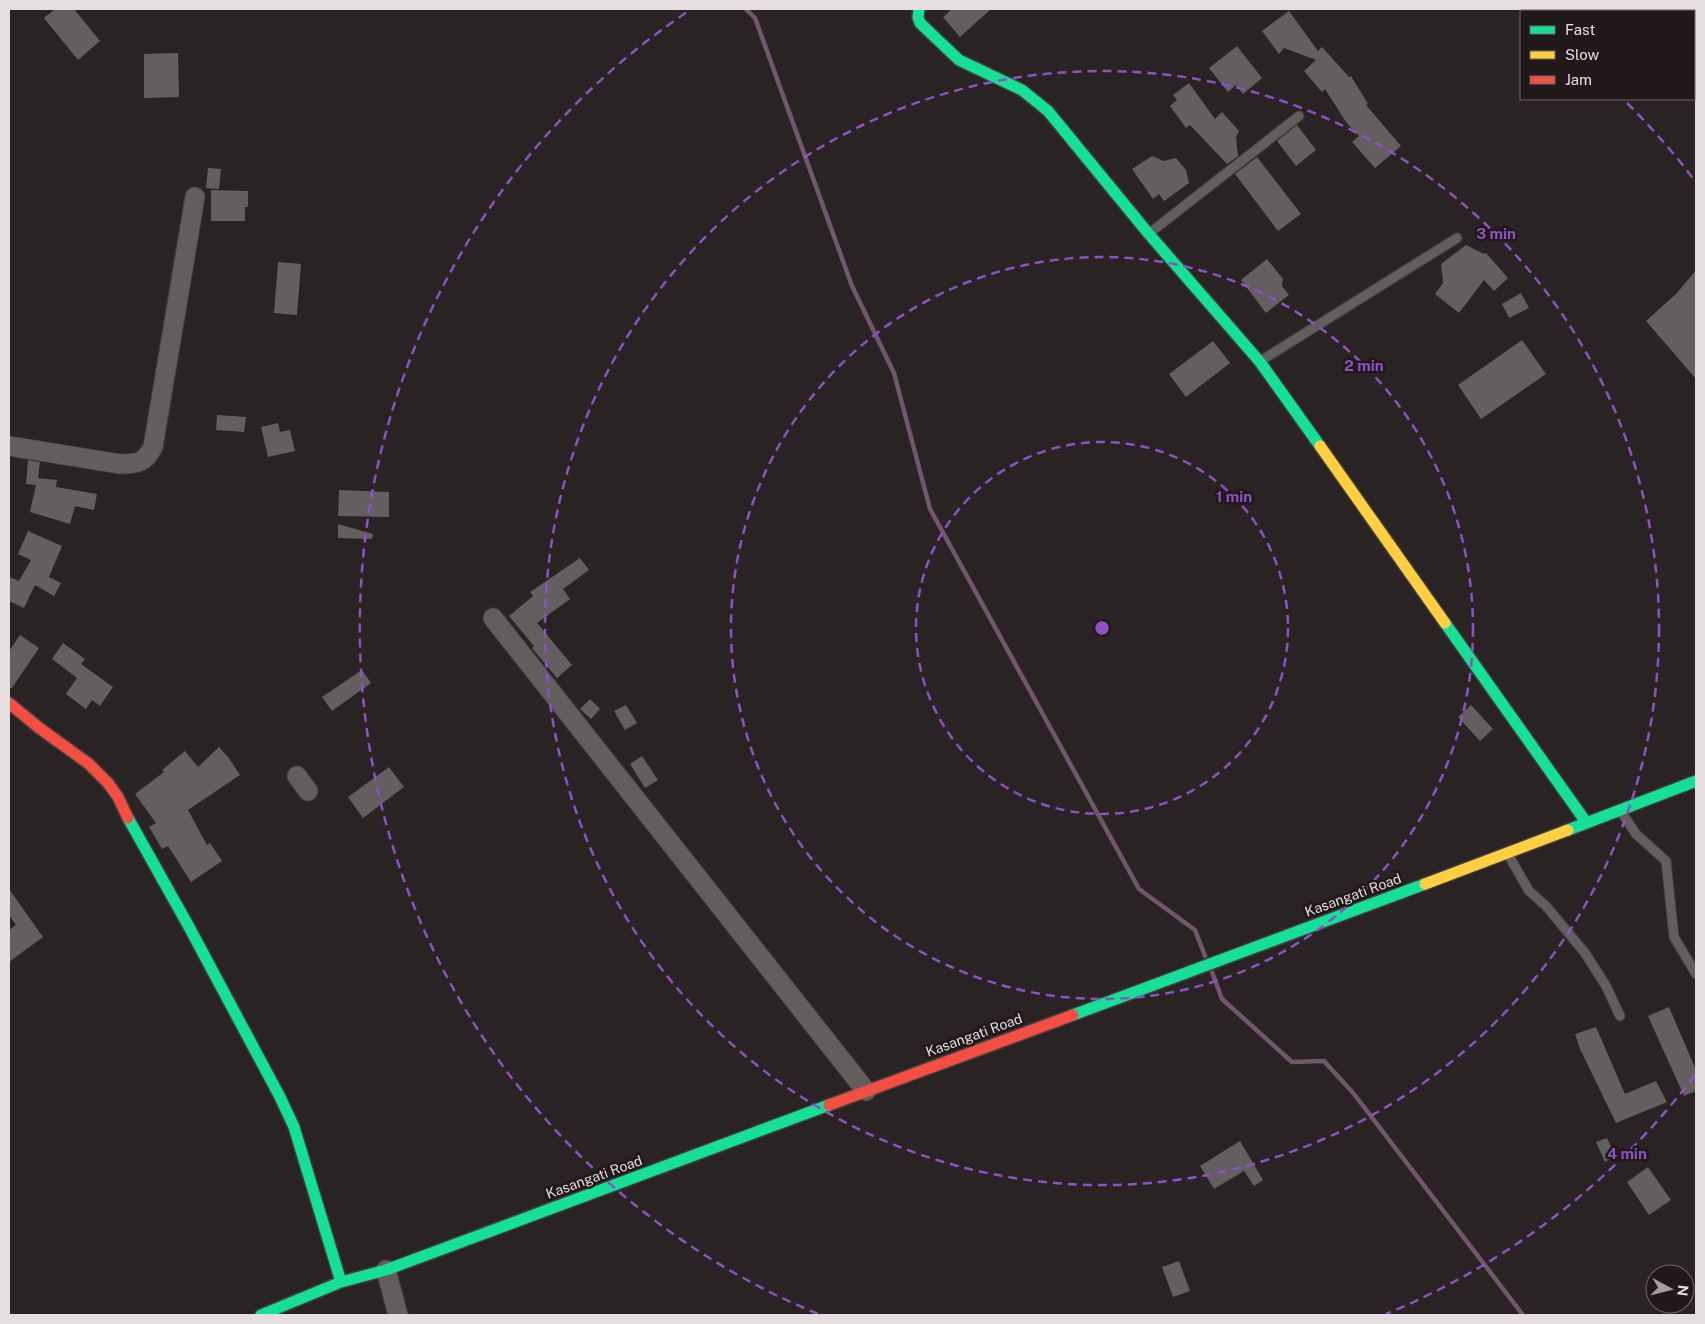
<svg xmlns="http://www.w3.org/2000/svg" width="1705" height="1324" font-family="'Public Sans',sans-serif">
  <rect width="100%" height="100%" fill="#292324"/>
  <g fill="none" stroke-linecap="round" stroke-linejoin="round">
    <path stroke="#71566d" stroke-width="4.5" d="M 746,9 L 755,18 L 852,286 L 894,373 L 930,509 L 1139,889 L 1195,930 L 1205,956
      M 1212,972 L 1222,999 L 1292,1062 L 1324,1061 L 1354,1094 L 1523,1315"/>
  </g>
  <path fill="#635e60" d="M 55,9 L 74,9 L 100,41 L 78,60 L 44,18 Z
    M 952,9 L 991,9 L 960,37 L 943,17 Z
    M 1289,11 L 1318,51 L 1322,47 L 1349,77 L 1351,76 L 1368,104 L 1366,105 L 1401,146 L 1375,168 L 1352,142 L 1359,136 L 1346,122 L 1325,89 L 1322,92 L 1304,71 L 1316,60 L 1284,48 L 1279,54 L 1262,31 Z
    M 1237,46 L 1262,78 L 1243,94 L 1236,85 L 1228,92 L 1209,68 Z
    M 178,53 L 179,97 L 144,98 L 144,54 Z
    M 1189,83 L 1215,119 L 1222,112 L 1239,131 L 1236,137 L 1238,156 L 1227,164 L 1190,125 L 1186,128 L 1170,106 L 1177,100 L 1173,95 Z
    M 1297,125 L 1316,150 L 1296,166 L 1277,141 Z
    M 1152,156 L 1164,161 L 1176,158 L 1186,170 L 1189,183 L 1164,201 L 1159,194 L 1153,199 L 1132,169 Z
    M 1257,157 L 1301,214 L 1278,231 L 1235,174 Z
    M 208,168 L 221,169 L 219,189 L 206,188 Z
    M 211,190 L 248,191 L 248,207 L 245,207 L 245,221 L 211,221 Z
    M 1466,245 L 1484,254 L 1486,253 L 1508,278 L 1494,291 L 1484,280 L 1459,313 L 1435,294 L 1443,283 L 1441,264 Z
    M 1267,259 L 1283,279 L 1282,286 L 1289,295 L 1266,313 L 1241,280 Z
    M 278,262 L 301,264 L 297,315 L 274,313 Z
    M 1696,270 L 1696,379 L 1646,321 L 1677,293 Z
    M 1521,293 L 1529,308 L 1509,318 L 1502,304 Z
    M 1522,340 L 1546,374 L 1481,419 L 1458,385 Z
    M 1213,341 L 1230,363 L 1186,397 L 1169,374 Z
    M 217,415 L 246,417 L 244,432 L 216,430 Z
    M 278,423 L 280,432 L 290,430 L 295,451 L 268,457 L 261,427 Z
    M 28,460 L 40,462 L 38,478 L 57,480 L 56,487 L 97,494 L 94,510 L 75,506 L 70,524 L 30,512 L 36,485 L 26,484 Z
    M 339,490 L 389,492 L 389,517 L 338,516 Z
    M 338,524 L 373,534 L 372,539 L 338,538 Z
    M 28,531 L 62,546 L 49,577 L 61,583 L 54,596 L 35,585 L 24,608 L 9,601 L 9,577 L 19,581 L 31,560 L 18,554 Z
    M 580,558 L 589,570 L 563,589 L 570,599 L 537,623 L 572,665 L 557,678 L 532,648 L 534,646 L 509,616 L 533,596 L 530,592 Z
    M 20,635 L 39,648 L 12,688 L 9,688 L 9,651 Z
    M 63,643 L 85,659 L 81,664 L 113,687 L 100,706 L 92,700 L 86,709 L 66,694 L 77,678 L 52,659 Z
    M 362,670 L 371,683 L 332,711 L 322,697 Z
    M 590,699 L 600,709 L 591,719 L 580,709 Z
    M 626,705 L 637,723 L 625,730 L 614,711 Z
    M 1471,705 L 1493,729 L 1480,741 L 1458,717 Z
    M 219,747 L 228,757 L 240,775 L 188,810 L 207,845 L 210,843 L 222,861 L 191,882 L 168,846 L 162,849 L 149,827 L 156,823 L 135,794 L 164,772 L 162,770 L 185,751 L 198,767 Z
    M 642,756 L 658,780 L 645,788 L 630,764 Z
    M 389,767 L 404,787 L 363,818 L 348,797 Z
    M 9,889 L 43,937 L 9,962 L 9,930 L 16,925 L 9,915 Z
    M 1669,1007 L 1696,1070 L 1696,1091 L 1684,1096 L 1648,1016 Z
    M 1596,1027 L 1625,1094 L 1656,1081 L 1667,1102 L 1616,1123 L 1580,1049 L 1575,1034 Z
    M 1607,1138 L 1615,1156 L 1605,1162 L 1596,1142 Z
    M 1240,1141 L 1263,1180 L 1254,1186 L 1244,1171 L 1214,1189 L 1200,1166 Z
    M 1648,1167 L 1671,1200 L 1649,1215 L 1627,1182 Z
    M 1179,1261 L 1190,1291 L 1173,1297 L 1162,1267 Z"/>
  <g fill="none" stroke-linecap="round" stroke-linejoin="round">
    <g stroke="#433f40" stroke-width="11">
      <path id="lane" d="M 1151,232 L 1299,116
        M 1262,360 L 1457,238
        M 1622,813 L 1636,834 L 1666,861 L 1674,937 L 1696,974
        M 1509,856 L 1529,891 L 1546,906 L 1585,953 L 1606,986 L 1620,1016"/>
    </g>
    <g stroke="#433f40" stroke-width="21">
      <path id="street" d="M 9,446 L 120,464 C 137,464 145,463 153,447 L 195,197
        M 493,618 L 866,1091
        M 297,776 L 308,791
        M 386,1270 L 398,1315"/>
    </g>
    <g stroke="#433f40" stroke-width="14">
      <path id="fast" d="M 919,9 L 918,17 L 920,23 L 959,60 L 1022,90 L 1048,111 L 1148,233 L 1260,362 L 1320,446
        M 1445,623 L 1586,822
        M 128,818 L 188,925 L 280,1097 L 294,1127 L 341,1282
        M 1568,830 L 1696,781
        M 1073,1015 L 1425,884
        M 261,1315 L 341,1282 L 386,1270 L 829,1105"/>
    </g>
    <g stroke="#433f40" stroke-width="14">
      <path id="slow" d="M 1320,446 L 1445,623
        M 1425,884 L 1568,830"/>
    </g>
    <g stroke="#433f40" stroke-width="14">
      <path id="jam" d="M 9,703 L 38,727 L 89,764 L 108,783 L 118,797 L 128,818
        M 829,1105 L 1073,1015"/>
    </g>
    <use href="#lane" stroke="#625e5e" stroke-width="9"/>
    <use href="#street" stroke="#625e5e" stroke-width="19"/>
    <use href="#fast" stroke="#16e098" stroke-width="11"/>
    <use href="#slow" stroke="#ffcf43" stroke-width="11"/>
    <use href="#jam" stroke="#f24e42" stroke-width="11"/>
  </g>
  <g fill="none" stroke="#9050c5" stroke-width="2.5" stroke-dasharray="9 6">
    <circle cx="1102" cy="628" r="186"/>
    <circle cx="1102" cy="628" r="371"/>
    <circle cx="1102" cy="628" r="557"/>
    <path d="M1695 1075A743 743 0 0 1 1386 1314M818 1314A743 743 0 0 1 687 12M1627 103A743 743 0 0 1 1695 181"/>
  </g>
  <g text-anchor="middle" stroke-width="5" stroke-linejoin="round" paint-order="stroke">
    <g font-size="14" fill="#e5dedf" stroke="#211819">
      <text transform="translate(1353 895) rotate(-20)" y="5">Kasangati Road</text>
      <text transform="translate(974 1035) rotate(-20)" y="5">Kasangati Road</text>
      <text transform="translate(594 1177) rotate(-20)" y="5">Kasangati Road</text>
    </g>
  </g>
  <circle cx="1102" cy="628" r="8" fill="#9050c5" stroke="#211819" stroke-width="2.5"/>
  <g font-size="15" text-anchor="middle" font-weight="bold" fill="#9050c5" stroke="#211819" stroke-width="5" stroke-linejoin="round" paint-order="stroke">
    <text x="1496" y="239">3 min</text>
    <text x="1364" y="371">2 min</text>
    <text x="1234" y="502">1 min</text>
    <text x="1627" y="1159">4 min</text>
  </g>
  <rect width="1705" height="1324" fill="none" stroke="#e5dedf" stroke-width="20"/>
  <rect x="1520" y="10" width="175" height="90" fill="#211819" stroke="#6f6768"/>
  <rect x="1530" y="26" width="25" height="8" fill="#16e098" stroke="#6f6768"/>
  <text x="1565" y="35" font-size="15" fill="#e5dedf">Fast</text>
  <rect x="1530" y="51" width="25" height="8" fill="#ffcf43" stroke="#6f6768"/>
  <text x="1565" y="60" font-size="15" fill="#e5dedf">Slow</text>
  <rect x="1530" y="76" width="25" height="8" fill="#f24e42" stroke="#6f6768"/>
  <text x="1565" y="85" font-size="15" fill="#e5dedf">Jam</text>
  <g transform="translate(1670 1289) rotate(97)"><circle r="24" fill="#211819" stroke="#6f6768"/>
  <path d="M0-4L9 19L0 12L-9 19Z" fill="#a39d9e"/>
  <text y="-8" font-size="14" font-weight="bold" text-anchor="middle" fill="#e5dedf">N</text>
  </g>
</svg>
